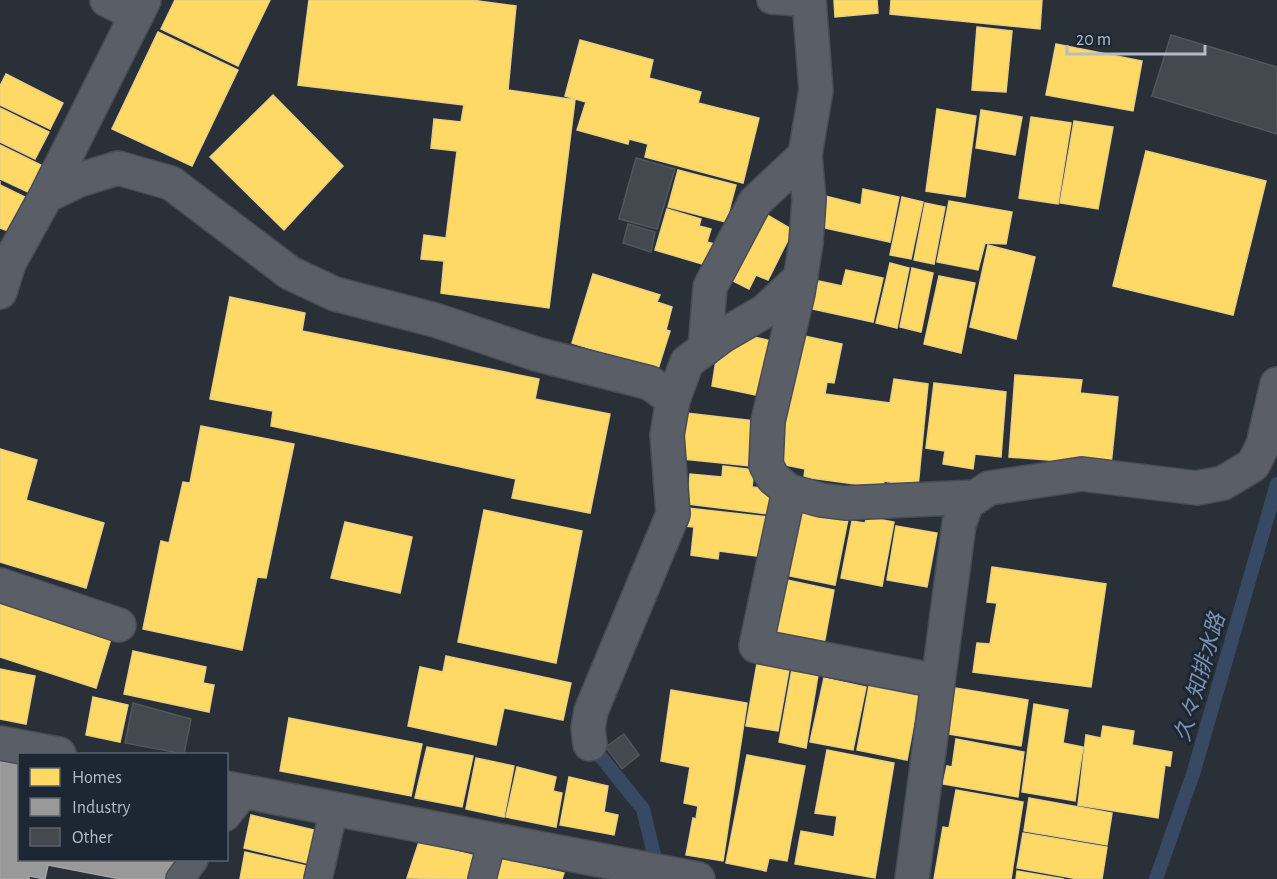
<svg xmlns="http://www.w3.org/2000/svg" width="1277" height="879" font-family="'Alegreya Sans','Noto Sans JP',sans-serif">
  <rect width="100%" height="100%" fill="#2a3038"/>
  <path fill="#ffd966" stroke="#e8d084" stroke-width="1.5" d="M 175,0 L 270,0 L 238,66 L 161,29 Z
    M 309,0 L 471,0 L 516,6 L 508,90 L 575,100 L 549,308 L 441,293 L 444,261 L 421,259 L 424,235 L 446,238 L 457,151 L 431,148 L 434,119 L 461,122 L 464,105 L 298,85 Z
    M 834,0 L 877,0 L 878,13 L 835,17 Z
    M 891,0 L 1042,0 L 1040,29 L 890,14 Z
    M 977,27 L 1012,31 L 1006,92 L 972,90 Z
    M 158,32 L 238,70 L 192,166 L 112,129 Z
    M 580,40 L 653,60 L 649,78 L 701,92 L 698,103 L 759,118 L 743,183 L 645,157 L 648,144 L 629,139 L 628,144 L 577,130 L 586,102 L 565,96 Z
    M 1056,44 L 1142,61 L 1133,111 L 1046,95 Z
    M 6,74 L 63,103 L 50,129 L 0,105 L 0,86 Z
    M 273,95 L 343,166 L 284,230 L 210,157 Z
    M 0,108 L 49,132 L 35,159 L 0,142 Z
    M 937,109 L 976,116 L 965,197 L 926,191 Z
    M 981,110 L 1022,117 L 1015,155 L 976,148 Z
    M 1031,117 L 1071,123 L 1058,204 L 1019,198 Z
    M 1074,121 L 1113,127 L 1098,209 L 1060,203 Z
    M 0,145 L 41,165 L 28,192 L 0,179 Z
    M 1146,151 L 1266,181 L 1233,315 L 1113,286 Z
    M 678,170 L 736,185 L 726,222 L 668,207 Z
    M 0,181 L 0,185 L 25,197 L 8,231 L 0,228 Z
    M 863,189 L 899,197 L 890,242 L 820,227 L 825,196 L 861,205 Z
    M 902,197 L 923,202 L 911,259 L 890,255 Z
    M 949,201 L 1012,212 L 1006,244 L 985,243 L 978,270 L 937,262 Z
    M 925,203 L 945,207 L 934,264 L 914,260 Z
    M 667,209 L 701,219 L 699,226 L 711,229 L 707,242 L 715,244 L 709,266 L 655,250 Z
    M 759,210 L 793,230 L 768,280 L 756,275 L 749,289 L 723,276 Z
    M 988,245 L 1035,257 L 1016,339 L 970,327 Z
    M 890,263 L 909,268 L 897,328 L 876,323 Z
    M 912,268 L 933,273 L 921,332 L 900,327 Z
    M 846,270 L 883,278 L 873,322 L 803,307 L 809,279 L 842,286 Z
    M 593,274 L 660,295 L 657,302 L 672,307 L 666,330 L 670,331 L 658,369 L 572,343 Z
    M 939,276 L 975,283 L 961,353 L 924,344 Z
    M 230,297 L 305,313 L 302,331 L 539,379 L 535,399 L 610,414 L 590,513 L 512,498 L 516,479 L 271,426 L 273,411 L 210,399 Z
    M 795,334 L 842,344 L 834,383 L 827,382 L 825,394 L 890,403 L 894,379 L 928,384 L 918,487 L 884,481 L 883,488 L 804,477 L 805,469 L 786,465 L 777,442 Z
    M 745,335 L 776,342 L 765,397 L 712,386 L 717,354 Z
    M 1015,375 L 1082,380 L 1080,393 L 1118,397 L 1111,465 L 1009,457 Z
    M 934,383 L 1006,392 L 1001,457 L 975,454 L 973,469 L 943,464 L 945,451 L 926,448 Z
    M 686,413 L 755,421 L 750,466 L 683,459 Z
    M 201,426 L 294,444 L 266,578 L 257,577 L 242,650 L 143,629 L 161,541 L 169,543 L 183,482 L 190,483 Z
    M 0,449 L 37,460 L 26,500 L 104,523 L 86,588 L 0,562 Z
    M 723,466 L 754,470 L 752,487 L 771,489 L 768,514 L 688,504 L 690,474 L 722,477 Z
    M 687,508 L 768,517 L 764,557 L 719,551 L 718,559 L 691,555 L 694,527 L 685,526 Z
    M 793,508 L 848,519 L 835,585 L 780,574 Z
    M 484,510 L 582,531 L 556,663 L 458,642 Z
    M 867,517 L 894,522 L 882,586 L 841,578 L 852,521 L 865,523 Z
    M 345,522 L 412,537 L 400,593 L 331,578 Z
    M 896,526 L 937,533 L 927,587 L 887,580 Z
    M 992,567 L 1106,584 L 1091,687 L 973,672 L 977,643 L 990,644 L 997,603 L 987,602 Z
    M 778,578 L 834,590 L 823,650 L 766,639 Z
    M 0,595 L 113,632 L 96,688 L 0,657 Z
    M 133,651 L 206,667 L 203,683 L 214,685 L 209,712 L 124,694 Z
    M 446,656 L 571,683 L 563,720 L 504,708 L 496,745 L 408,726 L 420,667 L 443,672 Z
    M 758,658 L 790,664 L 778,731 L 746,726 Z
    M 0,669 L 35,676 L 26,724 L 0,719 Z
    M 792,669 L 818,675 L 806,748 L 779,742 Z
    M 824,678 L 866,687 L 853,750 L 810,742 Z
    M 869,686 L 919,696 L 907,760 L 857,750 Z
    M 955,688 L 1028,700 L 1021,746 L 948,734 Z
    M 671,690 L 747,703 L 723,861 L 686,855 L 693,818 L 696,819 L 698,806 L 684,803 L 690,767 L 661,761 Z
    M 93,697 L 128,705 L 120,742 L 86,735 Z
    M 1034,704 L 1068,710 L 1063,743 L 1083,747 L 1075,801 L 1022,792 Z
    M 289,718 L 422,744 L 411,796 L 280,771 Z
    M 1103,726 L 1134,731 L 1132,745 L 1172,752 L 1170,766 L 1165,765 L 1158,818 L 1078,805 L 1086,735 L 1101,738 Z
    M 956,739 L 1024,752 L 1018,797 L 943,784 L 947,766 L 952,767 Z
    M 427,747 L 473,756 L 462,807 L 415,798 Z
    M 827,750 L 894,763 L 875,878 L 795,864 L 801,831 L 834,837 L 837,816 L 815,813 Z
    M 747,755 L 805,766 L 787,861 L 769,858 L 766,871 L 726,863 Z
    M 476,758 L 514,766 L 504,817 L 466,809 Z
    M 517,767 L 556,777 L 553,791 L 562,793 L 556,827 L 506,817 Z
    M 569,777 L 608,786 L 604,812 L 618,815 L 614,835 L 560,825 Z
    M 956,790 L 1023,802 L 1011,879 L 934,879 L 943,827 L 949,828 Z
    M 1029,798 L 1112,813 L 1107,845 L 1024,831 Z
    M 251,815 L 314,830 L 307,863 L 244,848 Z
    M 1023,833 L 1107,847 L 1102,879 L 1078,879 L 1017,868 Z
    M 419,842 L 476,856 L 469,879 L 407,878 Z
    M 245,852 L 307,866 L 304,879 L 240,879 Z
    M 499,858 L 564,873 L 562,879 L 494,879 Z
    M 1017,871 L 1064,879 L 1016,879 Z"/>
  <path fill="#999" stroke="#a1a4a7" stroke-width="1.5" d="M 0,761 L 20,765 L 20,860 L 183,860 L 169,879 L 120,879 L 48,865 L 45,879 L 29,876 L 29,879 L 0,879 Z"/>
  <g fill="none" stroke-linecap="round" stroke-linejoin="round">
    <path stroke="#384963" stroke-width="14" d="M 601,757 L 643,809 L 658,871
      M 1156,879 L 1193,774 L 1277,484"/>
  </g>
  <path fill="#444950" stroke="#52575f" stroke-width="1.5" d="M 1171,35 L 1277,67 L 1277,134 L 1152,96 Z
    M 636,158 L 675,169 L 657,229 L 619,219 Z
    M 628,224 L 655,232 L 651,252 L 623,243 Z
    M 133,703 L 191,719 L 184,754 L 125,743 Z
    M 624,734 L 639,755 L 622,769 L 606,747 Z"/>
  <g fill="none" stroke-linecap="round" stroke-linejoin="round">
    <g stroke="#484c53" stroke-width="30">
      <path id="lane" d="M 771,0 L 810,3
        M 226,817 L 246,792
        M 180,879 L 194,860
        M 318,879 L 334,809
        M 482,879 L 492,840"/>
    </g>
    <g stroke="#484c53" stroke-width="36">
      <path id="street" d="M 107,0 L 137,15
        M 809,0 L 816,90 L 805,155 L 809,199 L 806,243 L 798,293 L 768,421 L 766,465 L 773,478 L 789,491 L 821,500 L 845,503 L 975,497
        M 46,196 L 79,180 L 118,168 L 171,183 L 290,273 L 335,294 L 435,320 L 536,354 L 650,383 L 673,400
        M 0,292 L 9,263 L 46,196 L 144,0
        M 705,349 L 710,287 L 755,202 L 805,155
        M 789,491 L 756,646 L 938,681
        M 0,585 L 119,625
        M 0,743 L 59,754
        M 590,744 L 588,728 L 591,711 L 673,514 L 667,435 L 673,400 L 687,362 L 722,336 L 765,311 L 801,277
        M 226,788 L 698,879
        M 912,879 L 959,524 L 967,503 L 989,488 L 1030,482 L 1082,474 L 1197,488 L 1223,483 L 1253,465 L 1263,445 L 1277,384"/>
    </g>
    <use href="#lane" stroke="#5a5e66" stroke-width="27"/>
    <use href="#street" stroke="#5a5e66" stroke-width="33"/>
  </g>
  <g text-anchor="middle" stroke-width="6" stroke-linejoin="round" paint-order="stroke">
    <g font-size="22" font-style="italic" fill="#7c92b1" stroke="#1d2633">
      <text transform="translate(1199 677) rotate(-74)" y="8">久々知排水路</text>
    </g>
  </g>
  <rect x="18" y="753" width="210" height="108" fill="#1d2633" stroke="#59626f" stroke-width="1.5"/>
  <rect x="30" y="768" width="30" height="18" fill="#ffd966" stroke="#59626f" stroke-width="1.5"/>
  <text x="72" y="783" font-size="18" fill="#b4bcc9">Homes</text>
  <rect x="30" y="798" width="30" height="18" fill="#999999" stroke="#59626f" stroke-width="1.5"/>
  <text x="72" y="813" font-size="18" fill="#b4bcc9">Industry</text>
  <rect x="30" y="828" width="30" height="18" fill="#444950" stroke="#59626f" stroke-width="1.5"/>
  <text x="72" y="843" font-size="18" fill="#b4bcc9">Other</text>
  <path d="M1067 45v9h138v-9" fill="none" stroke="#b4bcc9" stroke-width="3"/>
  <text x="1076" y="45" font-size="18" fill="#b4bcc9" stroke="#1d2633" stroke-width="4.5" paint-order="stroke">20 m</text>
</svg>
